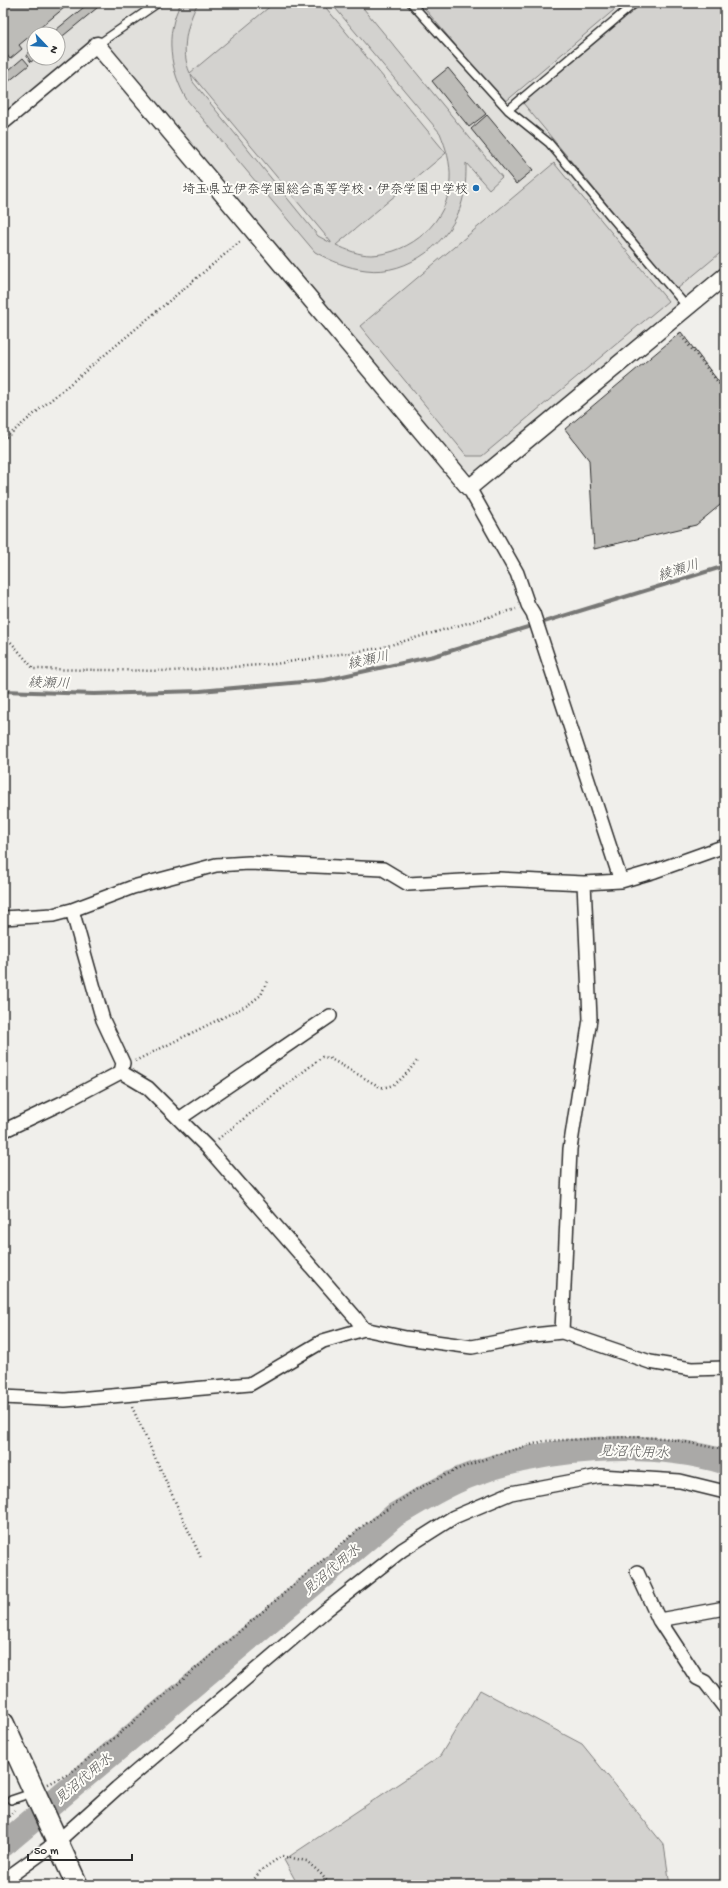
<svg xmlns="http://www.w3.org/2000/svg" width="728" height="1888" font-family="'Gochi Hand','Klee One',sans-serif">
  <rect width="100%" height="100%" fill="#f0efeb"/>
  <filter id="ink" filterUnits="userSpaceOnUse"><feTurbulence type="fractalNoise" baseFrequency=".025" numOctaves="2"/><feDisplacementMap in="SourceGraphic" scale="8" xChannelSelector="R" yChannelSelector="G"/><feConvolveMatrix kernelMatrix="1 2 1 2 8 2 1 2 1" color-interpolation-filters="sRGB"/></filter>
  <g filter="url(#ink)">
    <path fill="#e1e0dc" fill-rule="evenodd" d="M 3,3 L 725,3 L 725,264 L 475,471 L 463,471 L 101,35 L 3,112 ZM 34,34 L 58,34 L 58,58 L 34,58 Z"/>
    <path fill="#d3d2cf" stroke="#7f7e7d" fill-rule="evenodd" d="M 181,3 L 198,3 C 187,23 180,51 190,73 L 274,3 L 322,3 L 446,153 L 336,245 C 347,250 359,255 371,255 C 411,254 449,221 450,180 C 451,163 446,148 440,133 L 331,3 L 359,3 L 502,177 L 489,189 L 466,163 C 466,176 466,188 462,202 C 452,241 408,276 366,270 C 348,268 331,261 315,252 L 187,100 C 170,71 164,34 181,3 ZM 191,74 L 331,242 L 331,243 L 318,236 L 193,82 Z
      M 420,3 L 620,3 L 621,4 L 504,103 Z
      M 643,3 L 725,3 L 725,249 L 677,289 L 523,103 Z
      M 554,163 L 668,301 L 482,456 L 467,456 L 360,326 Z
      M 480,1690 L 582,1744 L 664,1845 L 670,1885 L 298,1885 L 284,1860 L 440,1756 Z"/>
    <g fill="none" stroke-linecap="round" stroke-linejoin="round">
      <path stroke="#777775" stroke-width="4" d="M 3,691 L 94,694 L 200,691 L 325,680 L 434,656 L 725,566"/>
      <path stroke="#aaa9a7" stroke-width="25" d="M 3,1845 L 395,1515 C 419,1501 442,1486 468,1476 C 542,1447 648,1439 725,1462"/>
    </g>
    <path fill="#bdbcb8" stroke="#2b2b2b" d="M 3,3 L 70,3 L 19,45 L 22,49 L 10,59 L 6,54 L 3,57 Z
      M 89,3 L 103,3 L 58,40 L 58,34 L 51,34 Z
      M 34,48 L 34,58 L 36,58 L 31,62 L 26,55 Z
      M 23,58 L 29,65 L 3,86 L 3,75 Z
      M 448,68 L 486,114 L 469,127 L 432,81 Z
      M 487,115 L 533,170 L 516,184 L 471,129 Z
      M 681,332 L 725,390 L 725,501 L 696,525 L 594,549 L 589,460 L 565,429 Z"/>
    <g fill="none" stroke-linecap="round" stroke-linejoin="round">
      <g stroke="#2b2b2b" stroke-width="10">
        <path id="service" d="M 411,3 L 508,110 L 549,143 L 687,307
          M 97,45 L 158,3
          M 508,110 L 635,3
          M 11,1800 L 32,1793"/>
      </g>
      <g stroke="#2b2b2b" stroke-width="16">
        <path id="minor" d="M 3,123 L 97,45
          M 469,488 L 517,573 L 528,605 L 533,613 L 621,881
          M 3,918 L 53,915 L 72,910 L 133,887 L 216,865 L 249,863 L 383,869 L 408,884 L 499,879 L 584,883
          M 121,1072 L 148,1088 L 207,1147 L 355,1317 L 364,1329
          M 179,1119 L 330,1016
          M 3,1131 L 64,1102 L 121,1072 L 123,1063 L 103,1020 L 72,910
          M 562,1332 L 570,1149 L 590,1019 L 584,883 L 621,881 L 655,871 L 725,846
          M 3,1397 L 65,1400 L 250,1384 L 323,1341 L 364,1329 L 406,1338 L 472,1347 L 533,1335 L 562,1332 L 650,1362 L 691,1369 L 725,1368
          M 637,1572 L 659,1620 L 697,1678 L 705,1682 L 725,1708
          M 659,1620 L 725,1608
          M 3,1881 L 57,1842 L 117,1788 L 325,1611 L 402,1550 L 454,1517 L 511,1493 L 600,1476 L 680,1481 L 725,1492"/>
      </g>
      <g stroke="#2b2b2b" stroke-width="19">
        <path id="tertiary" d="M 97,45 L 469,488 L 725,276"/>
      </g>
      <g stroke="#2b2b2b" stroke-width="24">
        <path id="primary" d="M 3,1723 L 77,1885"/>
      </g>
      <path stroke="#2b2b2b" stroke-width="2.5" stroke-dasharray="1 3" stroke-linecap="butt" d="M 679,333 L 725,391
        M 3,440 L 242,240
        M 3,633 L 34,669 L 172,671 L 275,664 L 380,648 L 516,609
        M 135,1061 L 248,1005 L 261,995 L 267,981
        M 218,1139 L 322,1057 L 329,1058 L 380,1087 C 397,1089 407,1072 417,1061
        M 132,1407 L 201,1558
        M 48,1784 L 69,1774 L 118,1735 L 364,1525 L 417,1489 L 458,1469 L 496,1455 L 544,1441 L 627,1437 L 665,1438 L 725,1450
        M 3,1822 L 15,1810
        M 250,1885 L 261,1870 L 282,1856 L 307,1861 L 321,1874 L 330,1885"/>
      <use href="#service" stroke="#fdfcf7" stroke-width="7"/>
      <use href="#minor" stroke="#fdfcf7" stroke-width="13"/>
      <use href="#tertiary" stroke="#fdfcf7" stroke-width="16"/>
      <use href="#primary" stroke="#fdfcf7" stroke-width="21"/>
    </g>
  </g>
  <circle fill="#1f6fb2" stroke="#fdfcf7" stroke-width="1.5" cx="476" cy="188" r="4"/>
  <g text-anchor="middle" stroke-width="4" stroke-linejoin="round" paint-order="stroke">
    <g font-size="13" fill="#2b2b2b" stroke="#fdfcf7" text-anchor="end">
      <text x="468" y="193">埼玉県立伊奈学園総合高等学校・伊奈学園中学校</text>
    </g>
    <g font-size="14" font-style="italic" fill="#575756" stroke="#fdfcf7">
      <text transform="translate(678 569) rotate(-17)" y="5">綾瀬川</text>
      <text transform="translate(368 659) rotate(-12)" y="5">綾瀬川</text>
      <text transform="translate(49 682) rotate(2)" y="5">綾瀬川</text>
      <text transform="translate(634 1451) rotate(2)" y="5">見沼代用水</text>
      <text transform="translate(331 1569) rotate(-40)" y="5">見沼代用水</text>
      <text transform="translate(83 1778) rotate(-40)" y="5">見沼代用水</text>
    </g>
  </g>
  <rect width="728" height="1888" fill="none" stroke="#fdfcf7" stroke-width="16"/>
  <rect x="8" y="8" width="712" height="1872" fill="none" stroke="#2b2b2b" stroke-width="1.5" filter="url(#ink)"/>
  <g transform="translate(46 46) rotate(115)"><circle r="19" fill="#fdfcf7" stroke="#a9a8a5"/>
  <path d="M0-3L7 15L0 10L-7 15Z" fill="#1f6fb2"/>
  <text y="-6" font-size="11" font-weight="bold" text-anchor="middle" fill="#2b2b2b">N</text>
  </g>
  <path d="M28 1854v6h104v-6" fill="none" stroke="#2b2b2b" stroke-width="2"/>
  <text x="34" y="1854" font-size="12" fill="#2b2b2b" stroke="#fdfcf7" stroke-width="3" paint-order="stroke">50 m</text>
</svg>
